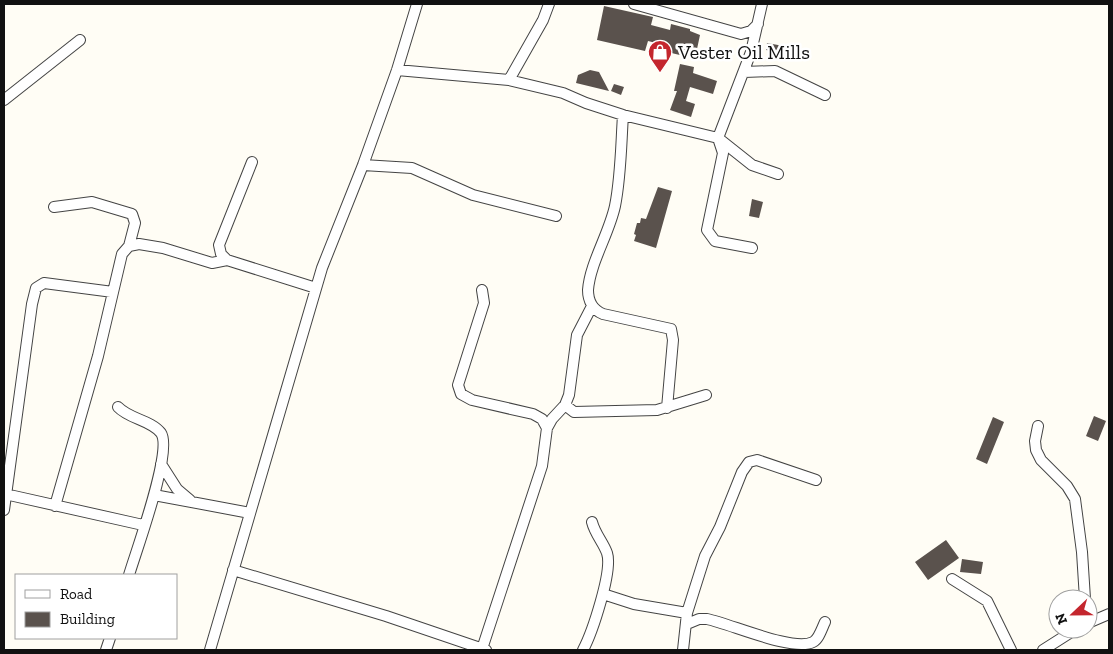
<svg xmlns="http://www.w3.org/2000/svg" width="1113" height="654" font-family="'Zilla Slab',serif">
  <rect width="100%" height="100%" fill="#fffdf5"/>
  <path fill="#5a524d" d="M 604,6 L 653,17 L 651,25 L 670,30 L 671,24 L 690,29 L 690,31 L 700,35 L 697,49 L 686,46 L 684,56 L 663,51 L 664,45 L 648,41 L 645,51 L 597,40 Z
    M 767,43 L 789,47 L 788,54 L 766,50 Z
    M 680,64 L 694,67 L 693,73 L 717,81 L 713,94 L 690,87 L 686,101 L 695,104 L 691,117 L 670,110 L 677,91 L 674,91 Z
    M 590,70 L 599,72 L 609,91 L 576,83 L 578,75 Z
    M 614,84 L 624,87 L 621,95 L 611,91 Z
    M 658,187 L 672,191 L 656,248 L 634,241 L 636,235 L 634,234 L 637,223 L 640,223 L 641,218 L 646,219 Z
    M 752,199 L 763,202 L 759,218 L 749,216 Z
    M 1094,416 L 1106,421 L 1098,441 L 1086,436 Z
    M 993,417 L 1004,422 L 987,464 L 976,459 Z
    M 946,540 L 959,558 L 928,580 L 915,562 Z
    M 962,559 L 983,562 L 981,574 L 960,572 Z"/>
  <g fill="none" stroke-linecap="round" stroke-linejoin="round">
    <g stroke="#444" stroke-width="12">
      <path id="street" d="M 634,4 L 741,34 L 751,31 L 758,24
        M 397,70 L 509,80 L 563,93 L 586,103 L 623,115 L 718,138 L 752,165 L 778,174
        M 744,72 L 775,71 L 825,95
        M 509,80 L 543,20 L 549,4
        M 4,100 L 80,40
        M 623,115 C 621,145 621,176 615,206 C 609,234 590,263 588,290 C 588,301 593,310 603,314 L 671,329 L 673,340 L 667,408
        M 252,162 L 219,245 L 221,254 L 227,260 L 316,288
        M 363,165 L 412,168 L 473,195 L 556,216
        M 54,207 L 92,202 L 132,214 L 135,223 L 129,246
        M 752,248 L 715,241 L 707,230 L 723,153 L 718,138 L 751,52 L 762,4
        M 482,290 L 484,303 L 458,385 L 461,394 L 472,400 L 533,414 L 542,419 L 547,428
        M 565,405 L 574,412 L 657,410 L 706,395
        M 118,407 C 129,419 151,420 161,433 C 173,451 136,551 129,575
        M 1038,426 L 1035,441 L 1036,450 L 1041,460 L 1067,486 L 1075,499 L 1082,552 L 1085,599
        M 161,464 L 177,489 L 190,500
        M 5,494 L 143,525
        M 154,495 L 250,513
        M 55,506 L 98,356 L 122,254 L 129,246 L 139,244 L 163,248 L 212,263 L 227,260
        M 4,510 L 32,304 L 36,288 L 44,283 L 113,292
        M 233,570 L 386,616 L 486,650
        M 952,579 L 987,601 L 1011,650
        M 603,594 L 634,604 L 687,613
        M 1088,623 L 1109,614
        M 687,624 L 699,619 L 707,619 C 731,624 793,652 813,642 C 819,639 822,628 825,622
        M 482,649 L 542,466 L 547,428 L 552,419 L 565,405 L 569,395 L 577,335 L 592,306
        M 106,650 L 110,638
        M 210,650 L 322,268 L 363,165 L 397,70 L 417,4
        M 583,650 C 592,633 613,571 607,553 C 603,542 595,534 592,522
        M 683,650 L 687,613 L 705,556 L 720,527 L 742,472 L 749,462 L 757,460 L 816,480
        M 1043,650 L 1076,629"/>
    </g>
    <use href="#street" stroke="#fff" stroke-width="10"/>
  </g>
  <defs>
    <g id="shop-pin" transform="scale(1.25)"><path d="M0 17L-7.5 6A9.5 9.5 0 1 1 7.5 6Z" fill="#c4262e" stroke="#fff"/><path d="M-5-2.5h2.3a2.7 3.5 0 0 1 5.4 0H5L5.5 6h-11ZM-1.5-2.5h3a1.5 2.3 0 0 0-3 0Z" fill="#fff"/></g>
  </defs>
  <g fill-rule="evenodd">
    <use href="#shop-pin" x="660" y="52"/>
  </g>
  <g text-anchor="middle" stroke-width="5" stroke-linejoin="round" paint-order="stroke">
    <g font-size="20" fill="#111" stroke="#fff" text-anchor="start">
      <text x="678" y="59">Vester Oil Mills</text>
    </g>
  </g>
  <rect width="1113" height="654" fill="none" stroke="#111111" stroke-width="10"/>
  <rect x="15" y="574" width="162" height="65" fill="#ffffff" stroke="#a0a0a0"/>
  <rect x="25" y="590" width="25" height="8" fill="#ffffff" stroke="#a0a0a0"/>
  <text x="60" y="599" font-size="15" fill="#111111">Road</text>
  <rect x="25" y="612" width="25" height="15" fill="#5a524d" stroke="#a0a0a0"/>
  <text x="60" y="624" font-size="15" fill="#111111">Building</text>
  <g transform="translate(1073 614) rotate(248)"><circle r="24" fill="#ffffff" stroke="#a0a0a0"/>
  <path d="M0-4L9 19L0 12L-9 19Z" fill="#c4262e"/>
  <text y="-8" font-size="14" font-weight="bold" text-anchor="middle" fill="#111111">N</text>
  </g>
</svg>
